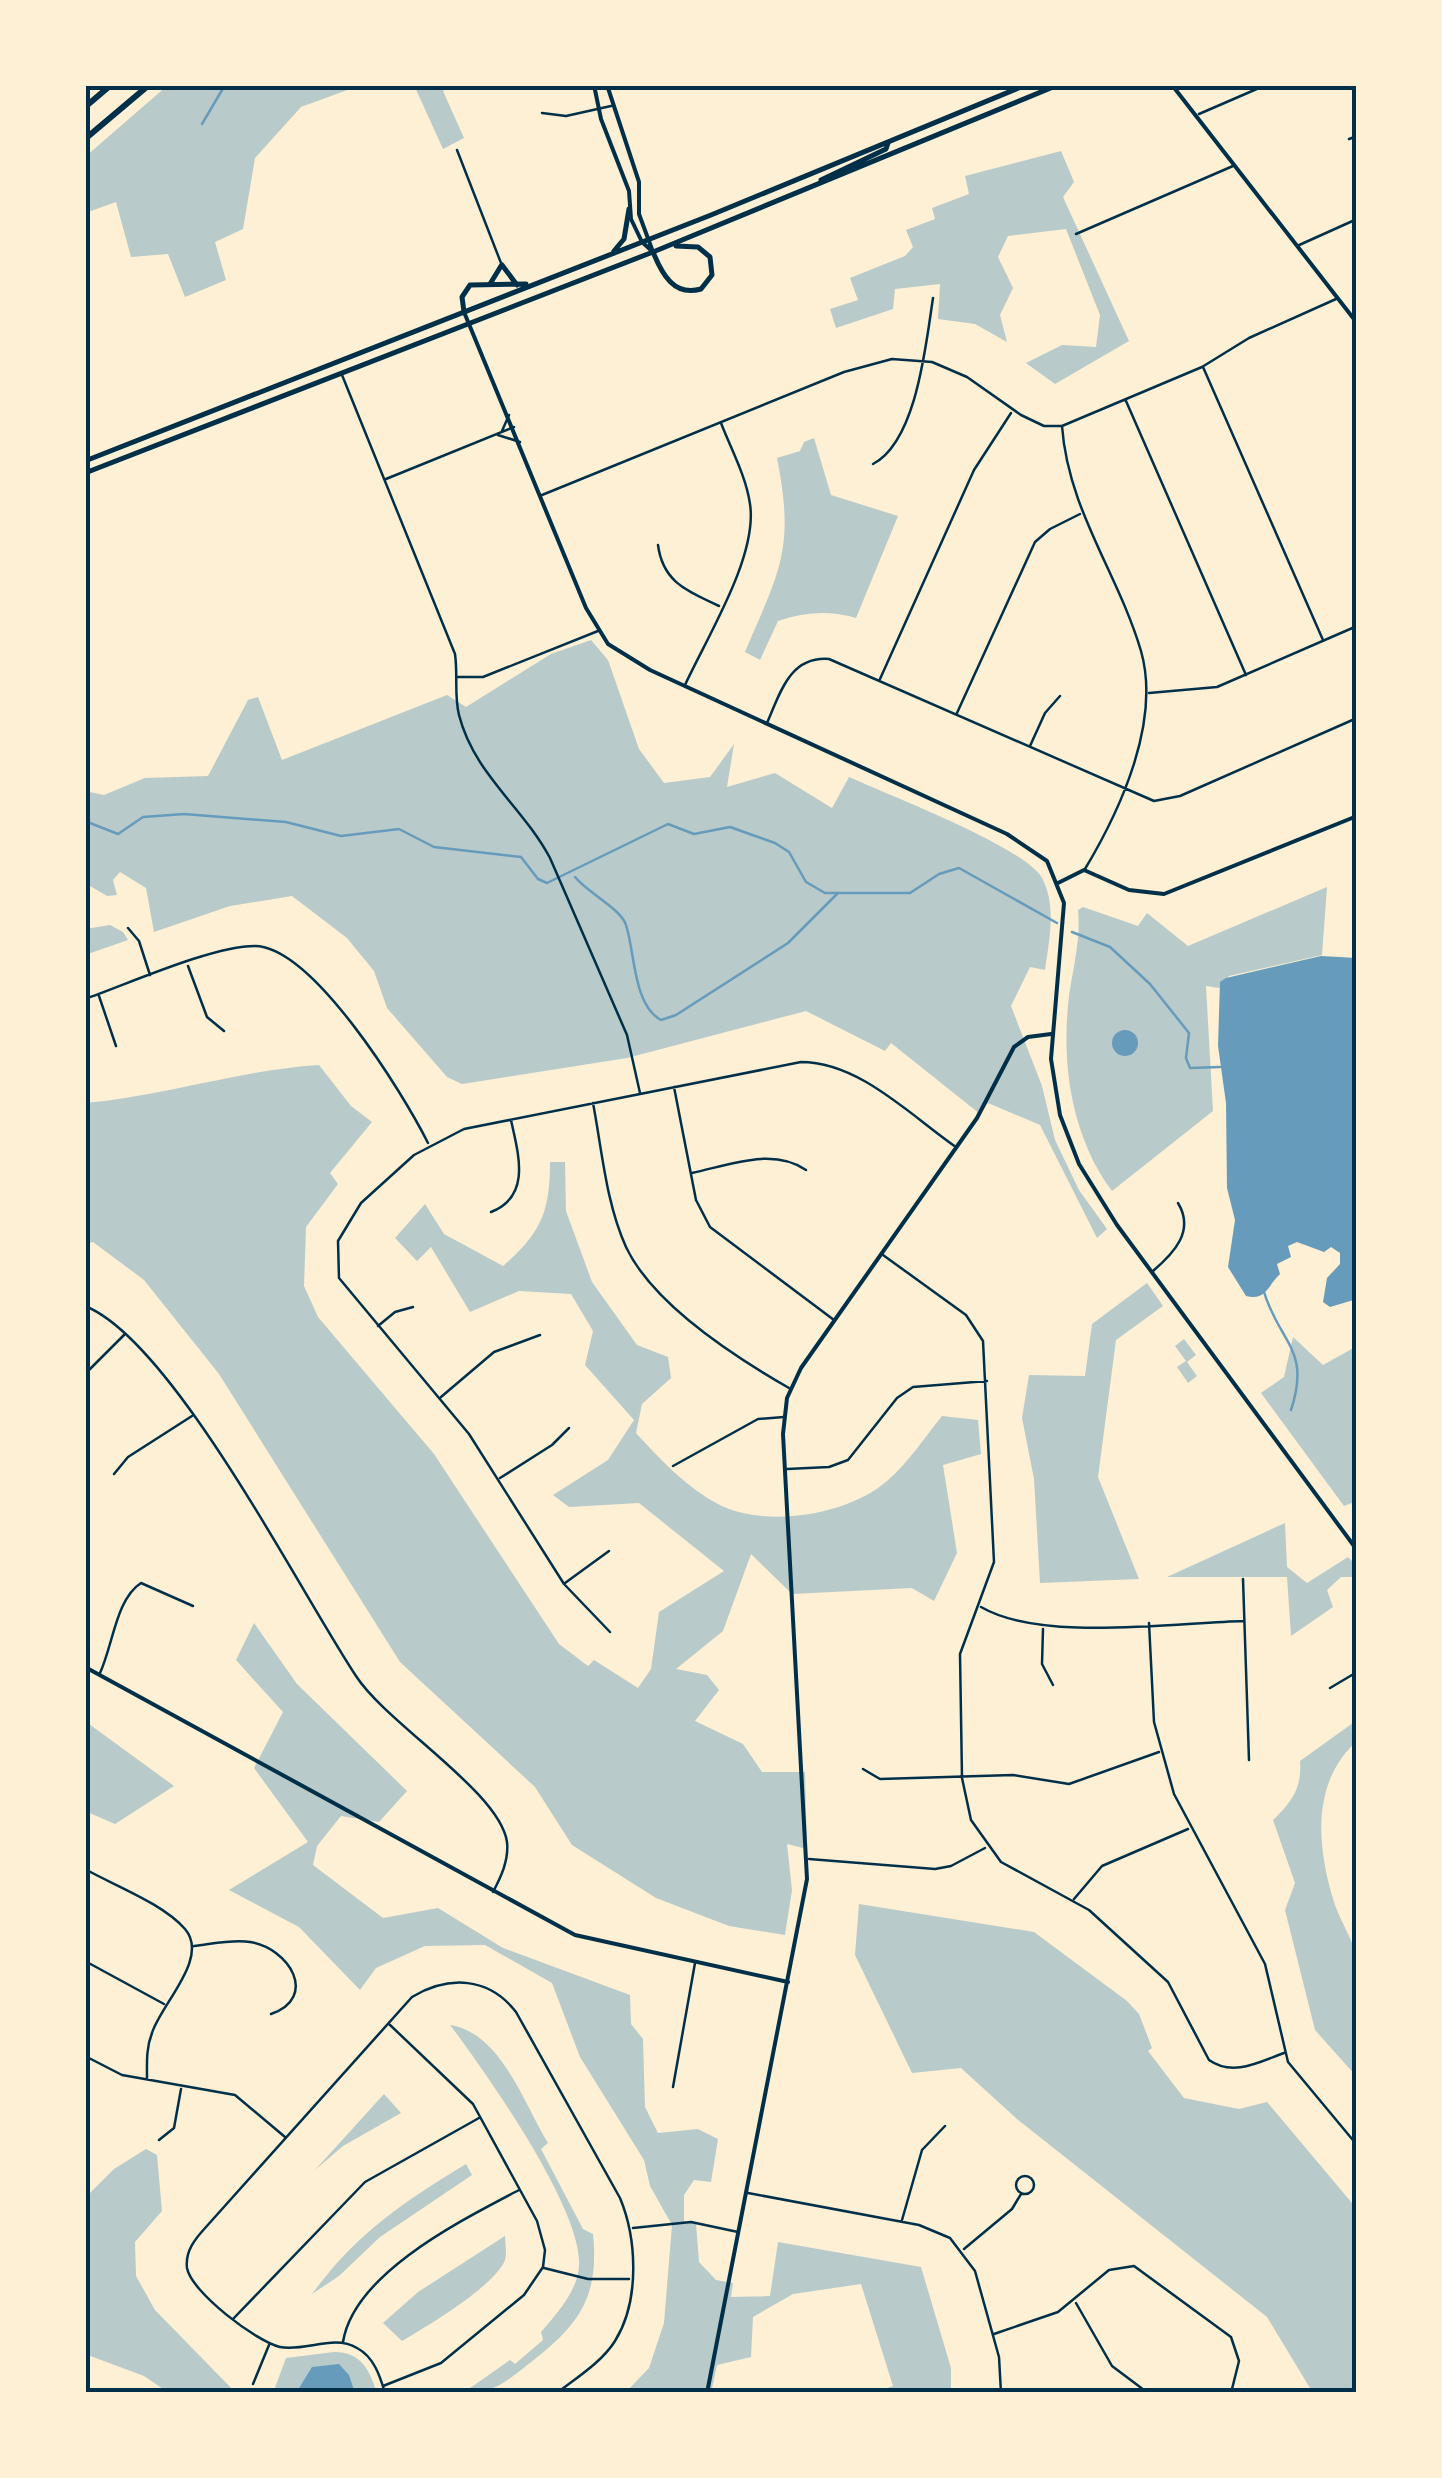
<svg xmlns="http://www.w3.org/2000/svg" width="1442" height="2478" font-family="'Fira Sans',sans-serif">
  <rect width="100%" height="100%" fill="#fdf0d5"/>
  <path fill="#b9caca" d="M 168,85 L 361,85 L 301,107 L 255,158 L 243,229 L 215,242 L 226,280 L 185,297 L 168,254 L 131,257 L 116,202 L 85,213 L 85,157 Z
    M 414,85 L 452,85 L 443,91 L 464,138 L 443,149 Z
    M 1061,151 L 1074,182 L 1063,197 L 1129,341 L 1055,384 L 1026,363 L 1062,345 L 1096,347 L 1100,315 L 1066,229 L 1008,236 L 998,257 L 1013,288 L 1000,315 L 1007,342 L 975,324 L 938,319 L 940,284 L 895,289 L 893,309 L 836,328 L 830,309 L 858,300 L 850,278 L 905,256 L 913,247 L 906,230 L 935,219 L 932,208 L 969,194 L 965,176 Z
    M 814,438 L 831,495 L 898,516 L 856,618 C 829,610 805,612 778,621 L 760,660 L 745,652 C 780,570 795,549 777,458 L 800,451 L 804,442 Z
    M 591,640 L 608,660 L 639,749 L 664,783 L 710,777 L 734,744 L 727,787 L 775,773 L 832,808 L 849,777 C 886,794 1025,847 1042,878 C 1057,906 1049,941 1045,970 L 1030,967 L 1011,1006 L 1042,1086 L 1055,1140 L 1079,1190 L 1107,1229 L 1097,1238 L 1040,1125 L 988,1103 L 980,1114 L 891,1043 L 885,1051 L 806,1011 L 627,1058 L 462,1084 L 447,1077 L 387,1008 L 374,971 L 347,938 L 292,896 L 230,906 L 154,932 L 146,888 L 120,872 L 113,880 L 117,895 L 107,896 L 85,883 L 85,791 L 104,795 L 145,778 L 208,776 L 248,700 L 258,697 L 282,760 L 447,695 L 466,707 L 551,654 Z
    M 1327,887 L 1322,955 L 1229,976 L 1219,988 L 1206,986 L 1213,1111 L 1112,1191 C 1071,1135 1061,1064 1069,996 C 1073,969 1081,938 1078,910 L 1083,907 L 1138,926 L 1147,913 L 1188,946 Z
    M 110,925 L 123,932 L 128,940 L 85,955 L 85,929 Z
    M 319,1065 L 351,1106 L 372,1122 L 330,1173 L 338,1184 L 306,1227 L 304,1286 L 318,1317 L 434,1454 L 559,1644 L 588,1666 L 594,1660 L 638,1688 L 651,1669 L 659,1612 L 724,1571 L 639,1503 L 569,1507 L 553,1495 L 608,1460 L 634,1420 L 585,1365 L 593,1331 L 571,1294 L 519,1291 L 470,1312 L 431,1247 L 417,1261 L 395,1238 L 425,1204 L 444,1234 L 503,1266 C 541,1233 550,1212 550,1162 L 565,1162 L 566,1211 L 592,1282 L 637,1345 L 668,1357 L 671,1378 L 642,1404 L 636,1433 C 660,1459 686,1487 718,1504 C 765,1529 848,1515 887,1481 C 908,1463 925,1437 942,1416 L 978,1420 L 981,1454 L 943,1465 L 957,1553 L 934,1601 L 912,1588 L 792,1594 L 751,1554 L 723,1631 L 676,1669 L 707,1675 L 719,1690 L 695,1721 L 743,1744 L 762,1772 L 805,1772 L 807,1849 L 787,1844 L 792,1890 L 785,1935 L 729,1926 L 656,1898 L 572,1845 L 535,1787 L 400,1662 L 219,1374 L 144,1280 L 93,1242 L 85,1244 L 85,1103 C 164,1096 239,1070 319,1065 Z
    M 1147,1283 L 1163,1306 L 1116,1340 L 1098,1477 L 1139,1579 L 1040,1583 L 1034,1479 L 1022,1418 L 1029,1375 L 1085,1376 L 1092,1324 Z
    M 1293,1337 L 1323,1365 L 1357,1346 L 1357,1501 L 1344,1506 L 1261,1393 L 1284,1377 Z
    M 1184,1339 L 1196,1355 L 1187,1362 L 1197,1376 L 1188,1383 L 1177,1367 L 1186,1361 L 1175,1346 Z
    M 1285,1523 L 1287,1567 L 1307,1583 L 1348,1557 L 1357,1566 L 1357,1577 L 1341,1577 L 1327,1590 L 1333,1607 L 1291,1636 L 1287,1577 L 1167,1577 Z
    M 254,1623 L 297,1684 L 407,1791 L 379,1822 L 341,1816 L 317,1846 L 313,1865 L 383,1918 L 438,1908 L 503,1948 L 630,1995 L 631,2024 L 643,2039 L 645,2107 L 658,2133 L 698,2129 L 718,2139 L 711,2182 L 694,2180 L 684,2195 L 684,2221 L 696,2223 L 699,2262 L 716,2280 L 733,2283 L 731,2297 L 770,2296 L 778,2242 L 921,2267 L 951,2368 L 951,2393 L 872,2393 L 893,2386 L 861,2284 L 793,2294 L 753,2317 L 751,2357 L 717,2365 L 711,2393 L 625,2393 L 649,2368 L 664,2323 L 672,2225 L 650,2186 L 644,2160 L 580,2057 L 552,1983 L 485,1945 L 425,1946 L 376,1968 L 360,1990 L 299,1927 L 229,1890 L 308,1842 L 254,1768 L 283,1712 L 236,1660 Z
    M 1357,1720 L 1357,1741 C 1310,1783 1317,1849 1335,1905 C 1341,1923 1355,1942 1357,1962 C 1361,1999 1357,2039 1357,2077 L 1315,2030 L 1285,1910 L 1295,1883 L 1273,1820 C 1292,1802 1302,1788 1300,1761 Z
    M 89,1724 L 174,1786 L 115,1824 L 85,1811 L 85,1727 Z
    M 859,1904 L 1034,1932 L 1127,2001 L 1139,2014 L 1152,2048 L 1148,2051 L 1184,2098 L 1239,2109 L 1267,2102 L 1357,2209 L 1357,2393 L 1313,2393 L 1267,2317 L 1017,2119 L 961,2068 L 912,2073 L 855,1955 Z
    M 450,2025 C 501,2033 523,2102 548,2143 L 541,2149 L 583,2229 L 593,2234 C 600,2300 576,2328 526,2366 C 503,2384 493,2393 463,2393 L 510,2360 L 515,2364 L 543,2340 L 541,2332 C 556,2315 578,2290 579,2266 C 583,2210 485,2071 450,2025 Z
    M 384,2094 L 401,2113 L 343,2146 L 315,2170 Z
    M 146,2149 L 157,2155 L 162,2211 L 135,2242 L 136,2276 L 155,2310 L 236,2393 L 169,2393 L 144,2376 L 85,2354 L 85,2198 L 114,2169 Z
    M 466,2164 L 472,2175 L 380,2237 L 339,2276 L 312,2294 C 357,2233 402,2203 466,2164 Z
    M 505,2236 C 505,2243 507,2254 505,2260 C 495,2286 426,2327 402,2341 L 383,2323 L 418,2292 Z
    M 334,2352 C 361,2352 369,2369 377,2393 L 273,2393 L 286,2358 Z"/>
  <path fill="#669bbc" d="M 1321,956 L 1357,958 L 1357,1299 L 1330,1307 L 1323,1302 L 1327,1278 L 1340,1264 L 1340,1253 L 1331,1247 L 1324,1252 L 1297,1242 L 1288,1246 L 1291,1257 L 1277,1264 L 1280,1274 C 1268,1285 1266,1301 1246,1296 L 1228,1267 L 1235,1220 L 1227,1188 L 1226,1103 L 1218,1046 L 1220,982 L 1226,978 Z
    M1112 1043a13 13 0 1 1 26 0a13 13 0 1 1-26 0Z
    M 339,2364 L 349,2375 L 355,2393 L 296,2393 L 312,2367 Z"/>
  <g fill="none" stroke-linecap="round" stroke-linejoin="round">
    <path stroke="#669bbc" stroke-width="2.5" d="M 202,124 L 225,85
      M 85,821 L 118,834 L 143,817 L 184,814 L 286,822 L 341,836 L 399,829 L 434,847 L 521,857 L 538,879 L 547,883 L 668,824 L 694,834 L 730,827 L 775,843 L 789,852 L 806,882 L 825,893 L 910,893 L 939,874 L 959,868 L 1057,923
      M 575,877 C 588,893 621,909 626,925 C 635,952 633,1005 661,1020 L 676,1015 L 788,943 L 838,893
      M 1072,932 L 1110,947 L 1150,984 L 1189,1033 L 1186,1058 L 1190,1068 L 1220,1067
      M 1264,1292 C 1280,1344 1311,1349 1291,1410"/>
    <path stroke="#003049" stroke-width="2.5" d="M 542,113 L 566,116 L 611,106
      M 1199,114 L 1266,85
      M 1349,139 L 1357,136
      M 457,150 L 501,263
      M 1076,234 L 1233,166
      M 1297,246 L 1357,219
      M 1203,367 L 1323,640
      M 342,375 L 455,654 C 458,675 454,695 459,715 C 474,774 523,807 550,858 L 627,1035 L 640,1093
      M 1126,401 L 1246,675
      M 1062,426 C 1068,510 1118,573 1141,651 C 1161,721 1121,809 1085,869
      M 502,431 L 509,415
      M 498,435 L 520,442
      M 873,464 C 917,441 926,343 933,298
      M 386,479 L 514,427
      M 542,495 L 844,372 L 892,359 L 932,362 L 967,377 L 1021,415 L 1044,426 L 1062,426 L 1202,367 L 1249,338 L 1336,299
      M 658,545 C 663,583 688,591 719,606
      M 458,677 L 483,677 L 598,631
      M 880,679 L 974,470 L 1011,413
      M 685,685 C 707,637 758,556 750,504 C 746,476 731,449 721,423
      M 1149,693 L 1217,687 L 1357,626
      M 957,713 L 1035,542 L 1050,529 L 1080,514
      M 767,723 C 780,694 789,656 829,659 L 1154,801 L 1180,796 L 1357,718
      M 1030,746 L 1045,713 L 1060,696
      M 128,928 L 139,941 L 150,975
      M 188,966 L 207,1017 L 224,1031
      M 99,996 L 116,1046
      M 85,999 C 128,984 212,946 255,946 C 313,947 403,1093 428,1143
      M 674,1087 L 696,1200 L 710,1227 L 834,1320
      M 593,1103 C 602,1150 606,1203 626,1247 C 653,1304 735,1357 789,1388
      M 692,1173 C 729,1165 773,1147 806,1170
      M 491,1212 C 532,1196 518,1153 511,1120
      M 883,1255 L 966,1315 L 983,1341 L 994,1562 L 960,1654 L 962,1778 L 971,1820 L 1001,1862 L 1089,1910 L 1168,1982 L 1209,2060 C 1233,2077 1259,2062 1284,2053
      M 1153,1271 C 1174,1253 1195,1231 1178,1203
      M 85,1306 C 173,1341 299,1590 356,1676 C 387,1724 500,1792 507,1842 C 509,1860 501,1877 493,1892
      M 378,1326 L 395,1312 L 413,1307
      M 85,1374 L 124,1335
      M 441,1397 L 494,1352 L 540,1335
      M 673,1466 L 758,1419 L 784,1417
      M 787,1469 L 829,1467 L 848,1460 L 897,1398 L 913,1387 L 987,1381
      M 114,1474 L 128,1457 L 192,1416
      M 500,1478 L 552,1445 L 569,1428
      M 1243,1579 L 1249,1760
      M 565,1583 L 609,1551
      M 981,1607 C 1041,1642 1172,1623 1244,1621
      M 1149,1623 L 1154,1722 L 1174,1794 L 1265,1964 L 1288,2062 L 1357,2145
      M 1043,1629 L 1042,1664 L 1053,1685
      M 610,1632 L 564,1584 L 469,1434 L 339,1278 L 338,1241 L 361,1203 L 414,1155 L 464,1129 L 801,1062 C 859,1062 910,1115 956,1147
      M 100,1673 C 113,1645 116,1599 141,1583 L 193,1606
      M 1330,1688 L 1357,1672
      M 863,1769 L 880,1779 L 1013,1775 L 1069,1784 L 1159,1752
      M 809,1859 L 935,1869 L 951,1866 L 985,1848
      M 85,1869 C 115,1886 162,1903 185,1929 C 210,1958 161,2004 152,2033 C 146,2048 147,2063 147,2079
      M 1074,1899 L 1102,1866 L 1188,1829
      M 194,1946 C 212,1944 233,1939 250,1942 C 289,1948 319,1997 271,2014
      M 85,1961 L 164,2004
      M 85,2056 L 122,2075 L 235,2095 L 285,2137
      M 673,2087 L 695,1963
      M 159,2140 L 174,2128 L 181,2089
      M1016 2185a9 9 0 1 1 18 0a9 9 0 1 1-18 0Z
      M 748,2193 L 919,2225 L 950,2238 L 975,2271 L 999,2357 L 1001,2393
      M 902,2220 L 922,2150 L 945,2126
      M 633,2228 L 691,2222 L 738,2232
      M 964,2249 L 1012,2209 L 1021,2194
      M 544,2268 L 588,2279 L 629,2279
      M 1076,2303 L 1112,2366 L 1148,2393
      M 233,2319 L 365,2182 L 479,2118
      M 994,2334 L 1058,2312 L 1109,2270 L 1134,2266 L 1231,2337 L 1239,2361 L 1231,2393
      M 343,2342 C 354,2273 462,2220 519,2190
      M 253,2384 L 269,2345
      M 383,2386 L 441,2363 L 524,2295 L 543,2267 L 545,2250 L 537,2221 L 473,2104 L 389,2024
      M 385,2393 C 380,2376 374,2357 357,2348 C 334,2334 305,2352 280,2347 C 257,2342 191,2292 187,2268 C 185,2251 195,2239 206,2227 L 412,1997 C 449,1975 489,1977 516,2012 L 620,2198 C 637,2239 640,2301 615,2341 C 602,2362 576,2378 557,2393"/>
    <path stroke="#003049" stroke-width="4" d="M 594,85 L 601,119 L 629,191 L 631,219 L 642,242 L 653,252
      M 607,85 L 639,182 L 639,214 L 653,252
      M 1172,85 L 1357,323
      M 464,312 L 586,608 L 608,644 L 650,670 L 1007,834 L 1047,861 L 1064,903 L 1051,1059 L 1060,1115 L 1079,1164 L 1117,1225 L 1357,1550
      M 1058,883 L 1084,870 L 1129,890 L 1164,894 L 1357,816
      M 85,1667 L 575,1935 L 788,1982
      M 707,2393 L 807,1879 L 783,1434 L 787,1398 L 801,1368 L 977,1118 L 1014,1047 L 1028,1037 L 1051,1034"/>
    <path stroke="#003049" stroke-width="5" d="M 821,180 L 886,149 L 888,143
      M 614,251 L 624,239 L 629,209
      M 653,252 C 662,274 674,297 701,289 L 712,275 L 710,257 L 698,247 L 676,246
      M 502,265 L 517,285
      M 490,284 L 501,266
      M 464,312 L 462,297 L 470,285 L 526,284
      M 85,461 L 711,215 L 1026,85
      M 85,473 L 653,252 L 1058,85"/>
    <path stroke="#003049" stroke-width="6" d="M 85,107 L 111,85
      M 85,139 L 149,85"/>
  </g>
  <rect width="1442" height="2478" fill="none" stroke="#fdf0d5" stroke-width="175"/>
  <rect x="88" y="88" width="1266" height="2302" fill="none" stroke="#003049" stroke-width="4"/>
</svg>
